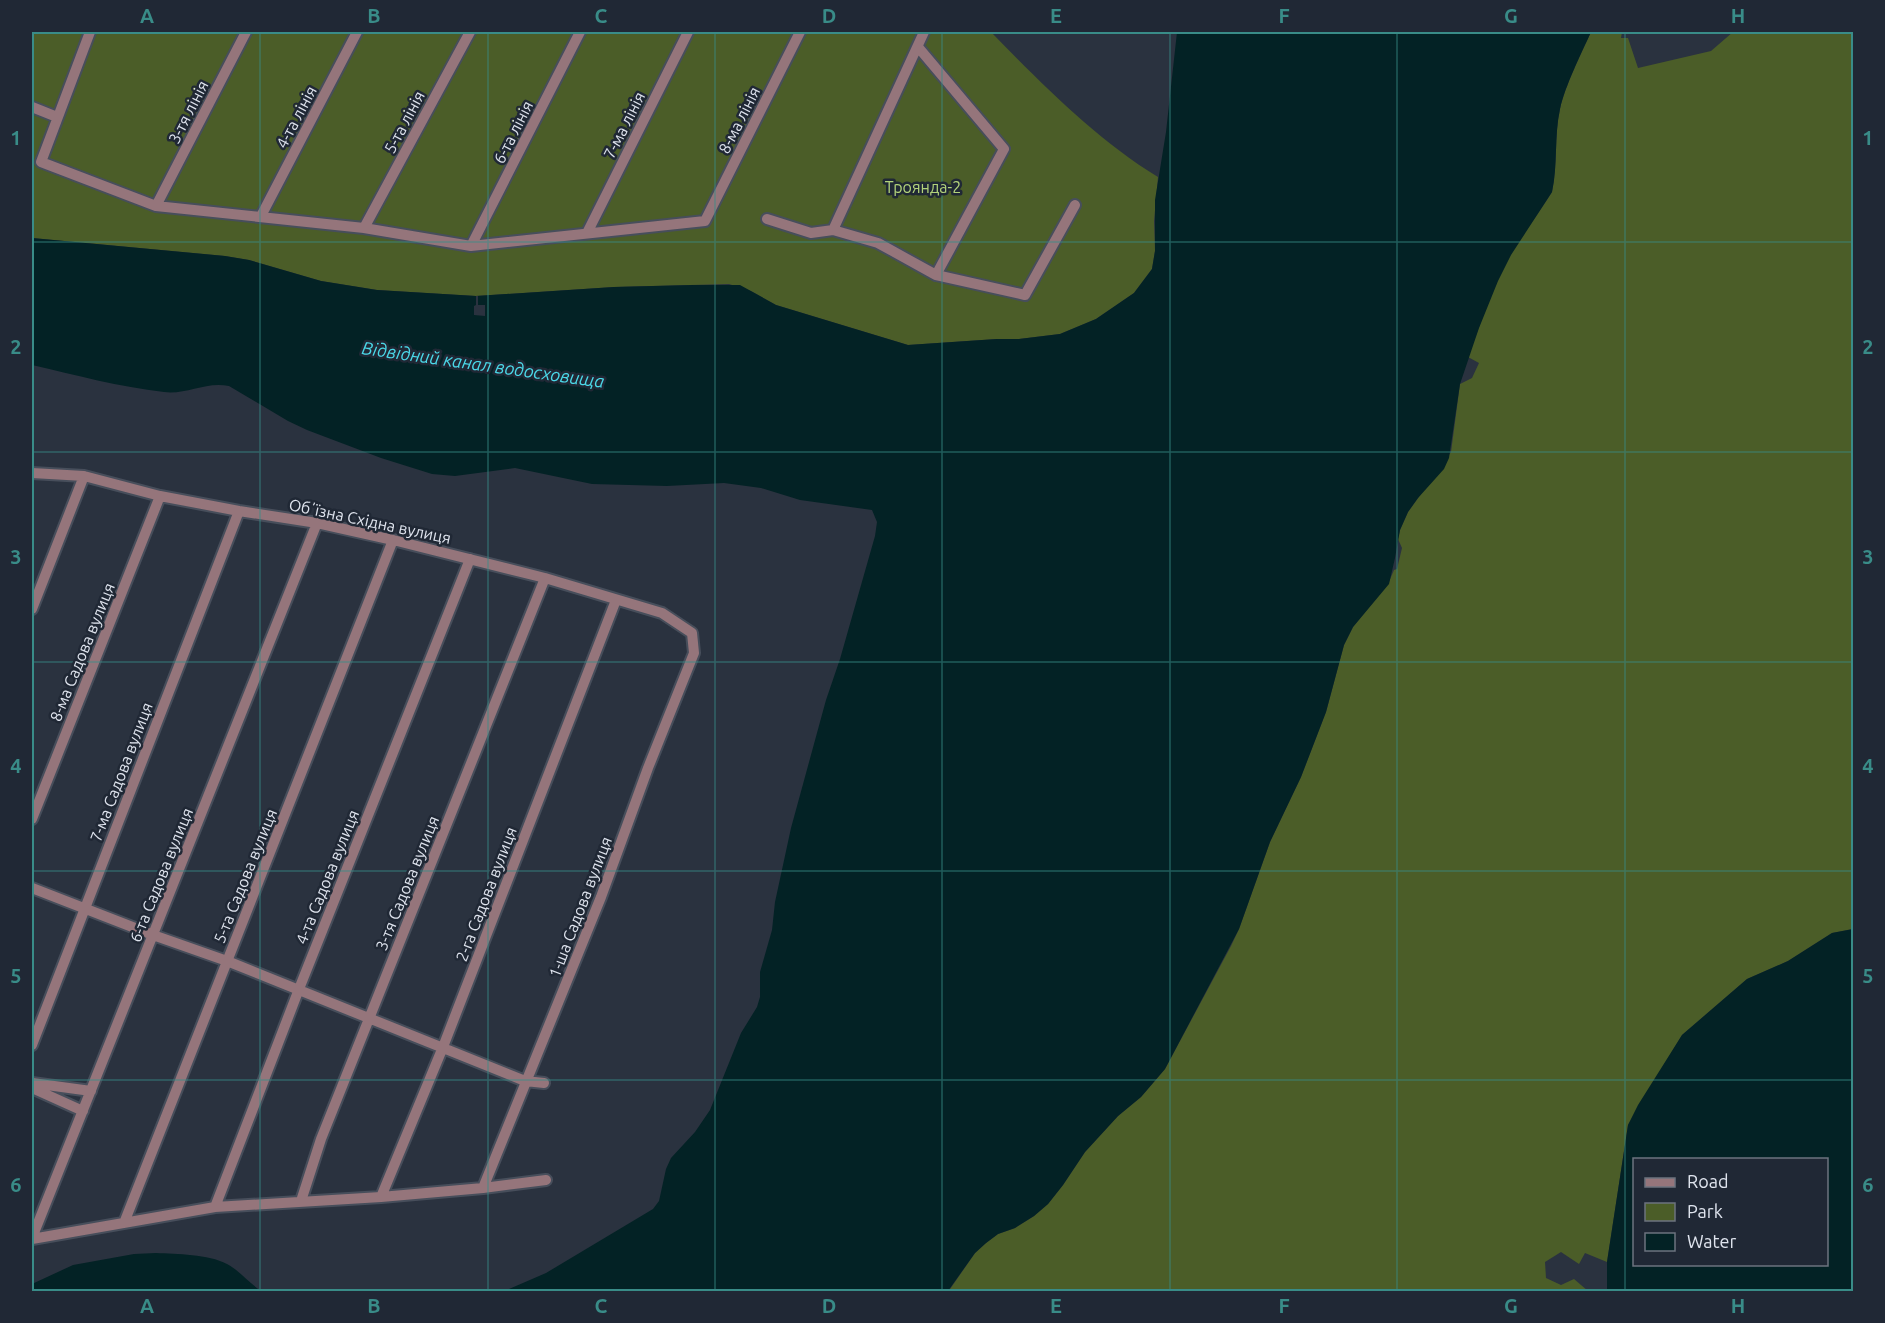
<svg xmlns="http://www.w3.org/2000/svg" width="1885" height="1323" font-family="Ubuntu,sans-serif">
  <rect width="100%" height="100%" fill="#2a323f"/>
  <path fill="#4b5d28" d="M 32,32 L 991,32 C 1042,84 1095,138 1158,177 L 1154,221 L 1155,251 L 1152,269 L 1134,293 L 1096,319 L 1060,334 L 1019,339 L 997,339 L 908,345 L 776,305 L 751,291 L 729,284 L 614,287 L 476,296 L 377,290 L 321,281 L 249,260 L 225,256 L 32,238 Z
    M 1591,32 L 1622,32 L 1621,38 L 1628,38 L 1638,68 L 1711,51 L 1733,32 L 1853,32 L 1853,929 L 1832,933 L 1788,961 L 1747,979 L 1682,1035 L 1628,1125 L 1607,1262 L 1585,1253 L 1579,1264 L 1561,1252 L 1545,1262 L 1546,1278 L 1561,1285 L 1574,1279 L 1588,1291 L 948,1292 L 975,1253 L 986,1243 L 998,1234 L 1015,1228 L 1034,1216 L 1048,1204 L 1063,1185 L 1085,1152 L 1118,1116 L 1141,1097 L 1165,1069 L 1231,946 L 1239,929 L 1270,842 L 1301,777 L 1326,712 L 1344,645 L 1353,627 L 1388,584 L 1394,570 L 1397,569 L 1402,548 L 1398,539 L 1400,530 L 1408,512 L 1451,452 L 1460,384 L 1472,378 L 1479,363 L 1468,357 C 1481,322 1493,286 1511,254 C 1524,232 1539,213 1552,192 C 1558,165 1554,136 1560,109 C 1565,86 1581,54 1591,32 Z"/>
  <path fill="#032225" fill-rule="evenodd" d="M 1177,32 L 1591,32 C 1581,54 1565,86 1560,109 C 1554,136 1558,165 1552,192 L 1511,255 L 1498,281 L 1479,328 L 1460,384 L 1449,458 L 1444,469 L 1418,498 L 1408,512 L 1400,530 L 1395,558 L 1389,584 L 1353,627 L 1344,645 L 1326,712 L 1301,777 L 1270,842 L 1239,929 L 1165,1069 L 1141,1097 L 1118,1116 L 1085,1152 L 1063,1185 L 1048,1204 L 1034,1216 L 1015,1228 L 998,1234 L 986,1243 L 975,1253 L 948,1291 L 493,1291 L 509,1289 L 546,1273 L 653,1209 L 659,1201 L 666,1169 L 671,1158 L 695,1132 L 710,1110 L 741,1033 L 757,1007 L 760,997 L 760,972 L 772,930 L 775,902 L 791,828 L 826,700 L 840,659 L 875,536 L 877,522 L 872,510 L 800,500 L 761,488 L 724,483 L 667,486 L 592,484 L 515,468 L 455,476 L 432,474 L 381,458 L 307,430 L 288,421 L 229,386 C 206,381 186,395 164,392 C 120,387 75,375 32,365 L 32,238 L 225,256 L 249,260 L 321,281 L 377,290 L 476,296 L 614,287 L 693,285 L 740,285 L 776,305 L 908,345 L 997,339 L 1019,339 L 1060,334 L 1096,319 L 1134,293 L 1152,269 L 1155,251 L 1155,200 L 1166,132 Z
    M 1853,929 L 1853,1291 L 1607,1291 L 1607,1262 L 1628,1125 L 1638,1105 L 1682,1035 L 1747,979 L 1788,961 L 1832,933 ZM 1634,1160 L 1826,1160 L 1826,1264 L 1634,1264 Z
    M 156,1253 C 177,1254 208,1254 227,1264 C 240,1271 249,1283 261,1291 L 32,1291 L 32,1284 L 73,1265 L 134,1254 Z"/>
  <path fill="#2a323f" d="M 476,296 L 478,296 L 478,305 L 485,305 L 485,316 L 474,315 L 474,306 L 476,305 Z"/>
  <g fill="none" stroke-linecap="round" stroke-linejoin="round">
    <g stroke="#474e5b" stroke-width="14">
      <path id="minor" d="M 90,32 L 41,162 L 156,206 L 364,228 L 471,246 L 705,221 L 800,32
        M 918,47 L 1004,149 L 936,275
        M 32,107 L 57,117
        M 156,206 L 246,32
        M 261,216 L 357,32
        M 767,219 L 811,233 L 833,230 L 878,243 L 936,275 L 1025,295 L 1075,205
        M 364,228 L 470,32
        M 833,230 L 924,32
        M 587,233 L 688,32
        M 471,246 L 580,32
        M 32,473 L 84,476 L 160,496 L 239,511 L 317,523 L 393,540 L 545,578 L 662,613 L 692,633 L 694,653 L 648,768 L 601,897 L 483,1188
        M 32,609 L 84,476
        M 32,819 L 160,496
        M 32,888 L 153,935 L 227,961 L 525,1081 L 544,1083
        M 32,1045 L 239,511
        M 32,1083 L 91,1091
        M 32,1088 L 83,1111
        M 381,1197 L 443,1047 L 616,600
        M 301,1201 L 321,1139 L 545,578
        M 215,1207 L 299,989 L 470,559
        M 124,1223 L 393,540
        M 32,1238 L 317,523
        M 32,1239 L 215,1207 L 381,1197 L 483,1188 L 546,1180"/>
    </g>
    <use href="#minor" stroke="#95757b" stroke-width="10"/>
  </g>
  <path fill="none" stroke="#398c88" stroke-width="1.5" stroke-opacity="0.55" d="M 260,32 L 260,1292M 488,32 L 488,1292M 715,32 L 715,1292M 942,32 L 942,1292M 1170,32 L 1170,1292M 1397,32 L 1397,1292M 1625,32 L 1625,1292M 32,242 L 1854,242M 32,452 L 1854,452M 32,662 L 1854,662M 32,871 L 1854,871M 32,1080 L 1854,1080"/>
  <g text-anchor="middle" stroke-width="5" stroke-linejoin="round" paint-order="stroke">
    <g font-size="16" fill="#dfe4ee" stroke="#202835">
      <text transform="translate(188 112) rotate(-63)" y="6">3-тя лінія</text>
      <text transform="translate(296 117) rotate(-62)" y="6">4-та лінія</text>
      <text transform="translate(739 120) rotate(-63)" y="6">8-ма лінія</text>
      <text transform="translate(404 122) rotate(-62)" y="6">5-та лінія</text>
      <text transform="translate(624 125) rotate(-63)" y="6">7-ма лінія</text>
      <text transform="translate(513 132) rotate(-63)" y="6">6-та лінія</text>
      <text transform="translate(370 521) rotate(12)" y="6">Обʼїзна Східна вулиця</text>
      <text transform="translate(82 652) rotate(-68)" y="6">8-ма Садова вулиця</text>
      <text transform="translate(121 772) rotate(-69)" y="6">7-ма Садова вулиця</text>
      <text transform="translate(161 875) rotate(-68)" y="6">6-та Садова вулиця</text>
      <text transform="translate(245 876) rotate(-68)" y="6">5-та Садова вулиця</text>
      <text transform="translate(327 877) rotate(-68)" y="6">4-та Садова вулиця</text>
      <text transform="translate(407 883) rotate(-68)" y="6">3-тя Садова вулиця</text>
      <text transform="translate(486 894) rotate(-69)" y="6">2-га Садова вулиця</text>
      <text transform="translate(580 907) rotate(-69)" y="6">1-ша Садова вулиця</text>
    </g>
    <g font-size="16" fill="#b3d37b" stroke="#202835">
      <text x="923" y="193">Троянда-2</text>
    </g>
    <g font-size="18" font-style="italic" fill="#4bd9e9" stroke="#202835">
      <text transform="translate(483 365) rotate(8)" y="6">Відвідний канал водосховища</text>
    </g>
  </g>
  <rect width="1885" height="1323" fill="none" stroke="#202835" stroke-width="66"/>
  <rect x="1633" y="1158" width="195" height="108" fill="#202835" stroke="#6c737f" stroke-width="1.5"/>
  <rect x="1645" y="1178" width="30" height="9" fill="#95757b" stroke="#6c737f" stroke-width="1.5"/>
  <text x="1687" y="1188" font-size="18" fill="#dfe4ee">Road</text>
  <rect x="1645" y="1203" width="30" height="18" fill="#4b5d28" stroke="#6c737f" stroke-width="1.5"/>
  <text x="1687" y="1218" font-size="18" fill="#dfe4ee">Park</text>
  <rect x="1645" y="1233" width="30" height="18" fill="#032225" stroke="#6c737f" stroke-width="1.5"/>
  <text x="1687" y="1248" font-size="18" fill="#dfe4ee">Water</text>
  <rect x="33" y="33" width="1819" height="1257" fill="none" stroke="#398c88" stroke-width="2"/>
  <g font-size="20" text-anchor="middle" font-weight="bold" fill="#398c88">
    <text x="147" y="23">A</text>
    <text x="374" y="23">B</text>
    <text x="601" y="23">C</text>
    <text x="829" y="23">D</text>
    <text x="1056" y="23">E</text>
    <text x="1284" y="23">F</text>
    <text x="1511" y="23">G</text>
    <text x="1738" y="23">H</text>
    <text x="16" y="145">1</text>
    <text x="1868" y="145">1</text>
    <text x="16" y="354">2</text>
    <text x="1868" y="354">2</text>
    <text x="16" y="564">3</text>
    <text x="1868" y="564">3</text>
    <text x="16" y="773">4</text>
    <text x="1868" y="773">4</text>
    <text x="16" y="983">5</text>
    <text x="1868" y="983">5</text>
    <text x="16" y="1192">6</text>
    <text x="1868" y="1192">6</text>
    <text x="147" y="1313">A</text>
    <text x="374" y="1313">B</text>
    <text x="601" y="1313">C</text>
    <text x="829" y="1313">D</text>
    <text x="1056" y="1313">E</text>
    <text x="1284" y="1313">F</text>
    <text x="1511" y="1313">G</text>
    <text x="1738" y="1313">H</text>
  </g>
</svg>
